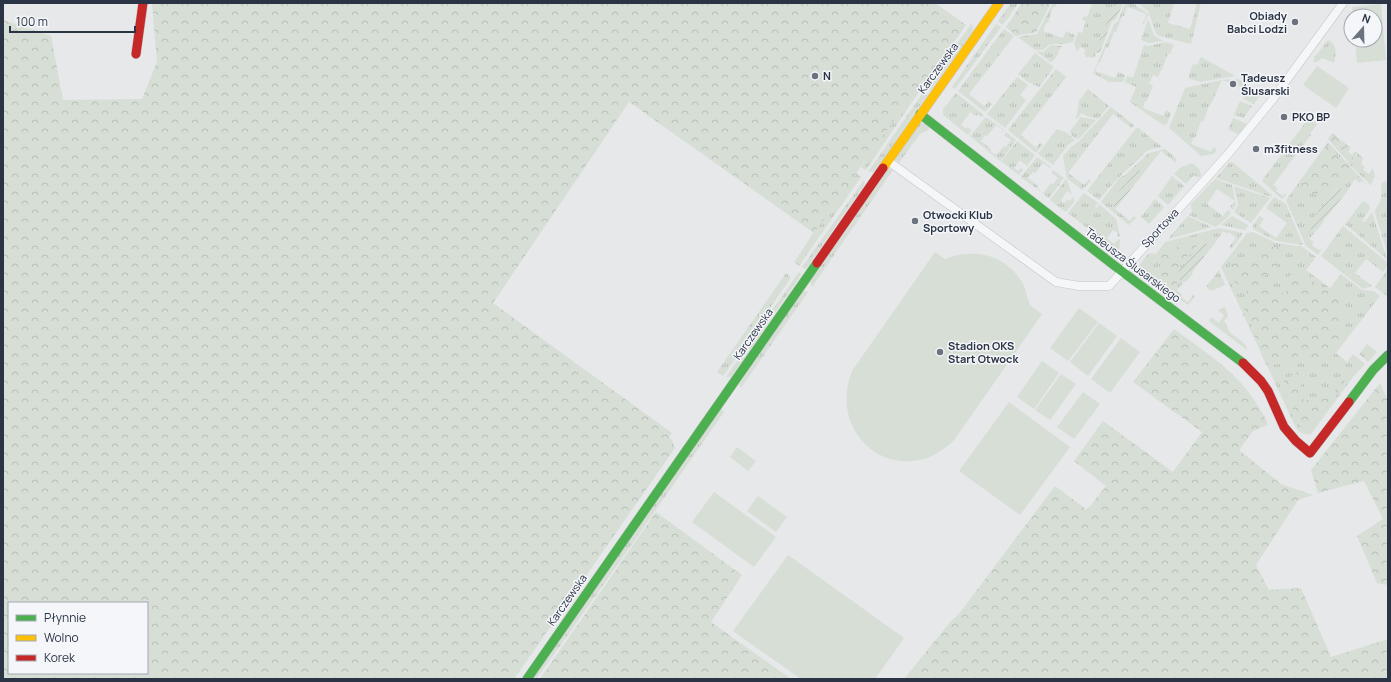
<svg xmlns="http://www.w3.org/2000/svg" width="1391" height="682" font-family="Manrope,sans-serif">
  <defs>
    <pattern id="grass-tufts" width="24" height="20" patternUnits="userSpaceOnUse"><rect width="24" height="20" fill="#d6ded6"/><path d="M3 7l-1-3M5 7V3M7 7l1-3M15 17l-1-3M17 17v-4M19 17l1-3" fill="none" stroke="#b8bfb9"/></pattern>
    <pattern id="forest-crowns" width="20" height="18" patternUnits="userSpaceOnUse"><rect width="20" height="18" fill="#d6ded6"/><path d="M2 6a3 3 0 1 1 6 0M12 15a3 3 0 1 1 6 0" fill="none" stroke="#b8bfb9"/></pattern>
    <pattern id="garden-furrows" width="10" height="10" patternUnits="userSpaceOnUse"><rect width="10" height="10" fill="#d6ded6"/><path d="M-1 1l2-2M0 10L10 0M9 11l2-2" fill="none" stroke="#b8bfb9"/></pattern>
  </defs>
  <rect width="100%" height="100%" fill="#e6e8ea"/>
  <path fill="url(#grass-tufts)" d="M 1011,3 L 1018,3 L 1009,17 L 1002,25 L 998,21 Z
    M 1053,3 L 1057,3 L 1055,7 L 1053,7 L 1048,23 L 1046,23 L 1043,31 L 1063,38 L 1066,31 L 1075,35 L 1073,42 L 1065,44 L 1050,44 L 1043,50 L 1035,50 L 1018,37 L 1037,34 Z
    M 1089,3 L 1115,3 L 1094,58 L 1086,57 L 1084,53 L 1086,50 L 1080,47 L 1077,52 L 1074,43 L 1078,32 L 1082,33 L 1086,21 L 1082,20 L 1084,16 L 1087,17 L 1092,4 Z
    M 1125,3 L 1133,3 L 1148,14 L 1144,24 L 1142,23 L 1143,21 L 1144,21 L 1147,14 L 1127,7 L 1124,16 L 1122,16 L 1116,32 L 1114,32 L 1108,48 L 1106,47 L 1100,63 L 1098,63 L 1095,71 L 1115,78 L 1118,72 L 1125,75 L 1123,82 L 1109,82 L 1093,73 L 1114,24 L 1118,21 Z
    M 1138,3 L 1174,3 L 1168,23 L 1190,29 L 1197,3 L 1201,3 L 1191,44 L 1159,36 L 1156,34 L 1148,11 Z
    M 1148,19 L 1154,35 L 1163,41 L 1149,43 L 1141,40 Z
    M 971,24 L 973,26 L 972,32 L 930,91 L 927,89 L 927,87 Z
    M 996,24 L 1001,27 L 955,89 L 952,87 Z
    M 1004,29 L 1014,36 L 969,94 L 984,106 L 989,101 L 992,104 L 985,112 L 958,91 Z
    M 1328,40 C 1338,45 1336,53 1334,63 L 1322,58 L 1317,62 L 1313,62 L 1314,58 Z
    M 1166,42 L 1174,45 L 1170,54 L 1168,53 L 1162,70 L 1161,70 L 1158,77 L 1153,75 L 1149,84 L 1153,85 L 1147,101 L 1145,101 L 1143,108 L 1163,116 L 1166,110 L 1171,113 L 1167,124 L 1163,125 L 1130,102 L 1136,87 L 1125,82 L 1127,76 L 1133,78 L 1144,45 L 1148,46 Z
    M 1051,45 L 1062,46 L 1058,52 L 1059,53 L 1052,62 L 1050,62 L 1036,51 L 1043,52 Z
    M 1035,53 L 1054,67 L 1039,87 L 1028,82 L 1018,74 Z
    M 1201,57 L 1235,76 L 1200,82 L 1188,78 L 1193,64 L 1197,65 Z
    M 1056,69 L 1066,77 L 1021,135 L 1036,148 L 1040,142 L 1043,145 L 1036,153 L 1008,130 Z
    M 1017,77 L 1028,85 L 1020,95 L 1026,100 L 1005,128 L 987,114 Z
    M 1238,79 L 1244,82 L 1245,85 L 1242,95 L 1240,95 L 1242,87 L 1222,80 L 1210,106 L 1209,106 L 1203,122 L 1201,121 L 1195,138 L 1193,138 L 1191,144 L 1211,152 L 1213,147 L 1217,149 L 1214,154 L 1201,156 L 1169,128 L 1185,88 L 1222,80 Z
    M 1249,85 L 1262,93 L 1254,104 L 1243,99 Z
    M 1088,89 L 1109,106 L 1098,119 L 1086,116 L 1082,113 L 1076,120 L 1079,101 Z
    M 923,93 L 927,95 L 874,172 L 868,172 Z
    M 956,93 L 984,115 L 982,117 L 978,114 L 976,116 L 970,112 L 961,125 L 966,129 L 967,127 L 972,130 L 968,135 L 943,115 L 943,109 Z
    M 908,99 L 912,102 L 866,170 L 861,167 Z
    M 1240,101 L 1252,106 L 1244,118 L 1234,115 Z
    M 1111,107 L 1134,125 L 1132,128 L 1113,114 L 1068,173 L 1084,185 L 1089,179 L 1091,181 L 1082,190 L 1067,178 L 1063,156 L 1070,148 L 1079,141 Z
    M 986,117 L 1004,130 L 1002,133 L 1001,133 L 1003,130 L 996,125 L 987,136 L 985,135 L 981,141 L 991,149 L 990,151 L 996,155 L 1004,146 L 1006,147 L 1011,140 L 1004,135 L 1006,132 L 1016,140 L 1000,161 L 970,136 Z
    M 1081,117 L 1096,120 L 1080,138 L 1077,139 L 1071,135 L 1070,131 Z
    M 1233,118 L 1247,124 L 1240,133 L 1237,134 L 1228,129 Z
    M 1309,118 L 1317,124 L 1310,134 L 1311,135 L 1287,166 L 1287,167 L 1273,185 L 1278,189 L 1276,191 L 1283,196 L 1285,193 L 1286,195 L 1282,199 L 1275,193 L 1262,181 L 1263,179 Z
    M 922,123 L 926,124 L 930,127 L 928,130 L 920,134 L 898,164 L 896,159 L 919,124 Z
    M 1137,127 L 1162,147 C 1157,148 1150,149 1147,151 C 1143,153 1141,158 1138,160 C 1123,172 1111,185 1099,200 L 1087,191 Z
    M 1057,129 L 1067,133 L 1075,140 L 1068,145 L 1053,165 L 1038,154 Z
    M 1332,133 L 1351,148 L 1348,152 L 1352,155 L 1355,151 L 1363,158 L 1361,164 L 1365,167 L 1363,170 L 1369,174 L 1373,168 L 1375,176 L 1371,185 L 1355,170 L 1328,139 Z
    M 1017,141 L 1035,155 L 1027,166 L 1020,160 L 1014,168 L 1018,171 L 1021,168 L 1023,170 L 1019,175 L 1001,161 Z
    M 1328,142 L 1367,185 L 1362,181 L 1360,183 L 1355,179 L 1346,193 L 1337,187 L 1308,226 L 1315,232 L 1309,239 L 1314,242 L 1312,245 L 1319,250 L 1322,248 L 1322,249 L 1318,255 L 1306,246 L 1286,200 Z
    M 1165,149 L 1176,158 L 1176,163 L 1161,151 L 1115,209 L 1130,221 L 1134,216 L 1136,218 L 1129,225 L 1101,202 L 1119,178 L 1125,175 L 1149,153 Z
    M 1037,157 L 1051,167 L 1050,168 L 1043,163 L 1035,173 L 1033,172 L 1028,178 L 1038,186 L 1037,188 L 1043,193 L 1051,183 L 1053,184 L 1058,178 L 1051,172 L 1053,170 L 1064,178 L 1049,198 L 1021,177 Z
    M 1232,162 L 1272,195 L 1271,197 L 1216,178 L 1229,163 Z
    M 1192,163 C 1197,167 1201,169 1201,176 L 1198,178 L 1194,175 L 1186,184 L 1174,174 L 1180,168 Z
    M 888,169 L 893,170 L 812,287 L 810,282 Z
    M 856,173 L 861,177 L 799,266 L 794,262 L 823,219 Z
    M 1172,176 L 1184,186 L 1168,205 L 1158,196 Z
    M 1066,179 L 1067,180 L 1072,195 L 1067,191 L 1061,200 L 1064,203 L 1067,200 L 1070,201 L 1073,197 L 1074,202 L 1066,212 L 1050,200 Z
    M 1215,179 L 1232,185 L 1236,205 L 1233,210 L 1230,207 L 1235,201 L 1217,189 L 1207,204 L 1223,216 L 1228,210 L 1231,212 L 1228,217 L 1216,227 L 1189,215 L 1192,211 L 1191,204 Z
    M 864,180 L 865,184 L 806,269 L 802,267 Z
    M 1388,181 L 1388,250 L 1387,252 L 1375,213 C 1375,208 1377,207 1379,204 C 1382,197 1382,191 1381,184 L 1383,182 Z
    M 1234,186 L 1270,198 L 1251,223 L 1234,212 L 1238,205 Z
    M 1084,193 L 1098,203 L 1095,207 L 1097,208 L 1099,204 L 1116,219 L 1120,235 L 1119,237 L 1117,235 L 1118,233 L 1113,230 L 1107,238 L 1114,244 L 1119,239 L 1120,240 L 1119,251 L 1117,252 L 1068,213 Z
    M 1274,197 L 1286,204 L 1303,245 L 1276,241 L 1253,229 L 1253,225 L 1260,216 L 1264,219 L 1259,226 L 1276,238 L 1287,223 L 1266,208 Z
    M 1155,199 L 1164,207 L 1149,224 L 1141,217 Z
    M 1363,201 L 1369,205 L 1370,209 L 1362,221 L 1365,222 L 1372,212 L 1387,259 L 1345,224 Z
    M 1188,216 L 1212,227 L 1168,239 Z
    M 1232,216 L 1248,225 L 1248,226 L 1245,230 L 1221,225 Z
    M 1343,226 L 1388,263 L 1388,265 L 1383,272 L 1366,259 L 1355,273 L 1372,286 L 1363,289 L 1321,256 Z
    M 1219,228 L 1243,233 L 1232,249 L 1229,247 L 1236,238 L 1229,232 L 1228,234 L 1223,231 L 1212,247 L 1203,241 L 1176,276 L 1183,283 L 1177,290 L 1182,295 L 1181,297 L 1188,302 L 1193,295 L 1195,297 L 1188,305 L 1137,268 L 1149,253 L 1156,254 L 1165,242 Z
    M 1253,232 L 1276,243 L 1303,247 L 1316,257 L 1306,270 L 1330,288 L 1341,274 L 1362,290 L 1374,291 L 1380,296 L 1336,353 L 1347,362 L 1353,354 L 1365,364 L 1353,377 L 1311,434 C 1304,435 1300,433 1296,428 L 1221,267 L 1247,233 Z
    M 1388,269 L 1388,297 L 1375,287 Z
    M 1219,270 L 1225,285 L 1211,291 L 1207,288 L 1207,286 Z
    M 799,272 L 801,275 L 731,377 L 726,377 Z
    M 786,273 L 791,277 L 790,279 L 723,376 L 717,372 Z
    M 802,290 L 808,292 L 741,388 L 739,385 Z
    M 1225,307 L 1228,315 L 1227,318 L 1224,320 C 1226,324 1228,331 1232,334 C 1238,340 1246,341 1247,350 L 1209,321 L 1211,317 L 1219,323 L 1224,315 L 1218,310 Z
    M 1367,344 L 1377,352 L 1368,362 L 1359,354 Z
    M 720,408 L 724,412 C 662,501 600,591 536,679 L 532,679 Z"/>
  <path fill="url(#forest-crowns)" fill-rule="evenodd" d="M 152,3 L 935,3 L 966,25 L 912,102 L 908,100 L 814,233 L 629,102 L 493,303 L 672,433 L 669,437 L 672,440 L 675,448 L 514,679 L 3,679 L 3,20 L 51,36 L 63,100 L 142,99 L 157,62 ZM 9,603 L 147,603 L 147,673 L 9,673 Z
    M 1022,3 L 1051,3 L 1036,32 L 1016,36 L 1006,27 Z
    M 1333,136 C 1338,138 1344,145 1347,149 L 1346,152 L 1353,158 L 1358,160 L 1357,167 L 1348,160 L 1347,157 L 1344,156 L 1332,142 L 1332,141 L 1330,139 L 1331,137 Z
    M 1326,146 L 1328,146 L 1332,152 L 1336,154 L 1349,168 L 1349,171 L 1346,173 L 1344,182 L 1341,182 L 1335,187 C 1328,187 1327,194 1323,198 L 1320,197 L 1319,195 L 1317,193 L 1311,193 L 1313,186 L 1311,184 L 1309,184 L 1305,190 L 1298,188 L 1300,184 L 1304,182 L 1304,178 L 1314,166 L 1316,160 L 1323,153 L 1324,149 Z
    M 1232,167 L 1236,167 L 1247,177 L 1243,180 L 1241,185 L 1232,180 L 1224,178 L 1225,173 L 1228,172 Z
    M 1197,235 L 1201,238 L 1200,242 L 1186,258 L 1184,262 L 1174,272 L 1172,276 L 1177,282 L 1175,289 L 1172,290 C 1167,284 1162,285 1157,281 C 1154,278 1152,276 1149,274 L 1148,272 L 1150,269 L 1159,267 L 1161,264 L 1159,259 L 1160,252 L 1166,251 L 1172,254 L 1176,250 L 1178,244 L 1192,240 Z
    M 1276,246 L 1289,249 L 1291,251 L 1286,254 L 1275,252 L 1274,255 L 1279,263 L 1278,267 L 1264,276 C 1265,284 1269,292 1276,295 L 1288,291 L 1290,285 L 1289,276 L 1293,274 L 1306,282 L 1314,282 L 1328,291 L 1340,294 L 1341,300 L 1338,306 C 1343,313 1340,318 1340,326 C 1340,330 1342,334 1340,339 C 1338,343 1333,346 1331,349 L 1332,356 L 1331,361 L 1325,361 L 1315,357 L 1300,355 L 1289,361 L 1270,366 L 1266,364 L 1262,355 L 1251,328 L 1251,319 L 1244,312 C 1250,287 1249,292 1230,279 L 1228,269 L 1237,258 L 1240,258 L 1251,264 C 1260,259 1265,248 1276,246 Z
    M 1174,329 C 1205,352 1238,372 1258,406 C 1262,413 1266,418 1268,425 L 1253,431 L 1239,450 L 1281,484 L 1313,495 L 1298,500 L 1256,565 L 1269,590 L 1301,588 L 1331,657 L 1388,639 L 1388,679 L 904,679 L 951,621 L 959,614 L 1055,486 L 1087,510 L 1106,486 L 1074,461 L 1103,421 L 1173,472 L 1202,432 L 1133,382 Z
    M 1300,371 L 1303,374 L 1299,395 L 1304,400 C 1315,400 1327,402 1334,392 C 1337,388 1337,385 1341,381 L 1344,381 L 1347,383 C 1341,390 1328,403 1325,411 L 1314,418 L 1313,423 L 1306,430 L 1297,423 L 1294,414 L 1292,406 L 1286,396 L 1288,386 L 1284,384 L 1284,378 L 1289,378 L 1293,374 Z
    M 1380,383 L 1388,401 L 1388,585 L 1377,583 L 1357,536 L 1383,519 L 1364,481 L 1318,493 L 1311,470 Z
    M 656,512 L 742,575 L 711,622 L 791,679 L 540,679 Z"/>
  <path fill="url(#garden-furrows)" d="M 1115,3 L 1123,4 L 1116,19 L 1112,21 L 1100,52 L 1098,53 L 1095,52 Z
    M 1136,168 L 1143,173 L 1132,188 L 1125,182 Z
    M 1125,184 L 1131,189 L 1116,208 L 1109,203 Z
    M 1338,186 L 1346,193 L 1323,221 L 1324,221 L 1317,230 L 1316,229 L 1315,232 L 1307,226 Z
    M 1203,241 L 1212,247 L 1204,256 L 1204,257 L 1192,272 L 1193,273 L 1186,282 L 1185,281 L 1183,283 L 1175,276 Z"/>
  <path fill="#d6ded6" d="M 1381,4 L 1386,60 L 1357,63 L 1355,40 L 1375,40 L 1375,16 L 1353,16 L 1352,7 Z
    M 1317,66 L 1349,88 L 1336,108 L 1303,85 Z
    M 935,252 L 945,259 C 974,247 1007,255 1023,284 C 1026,289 1028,303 1031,306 C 1034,309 1038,311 1042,314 L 955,439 C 904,493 825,441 852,371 Z
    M 1079,308 L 1098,322 L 1068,361 L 1050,348 Z
    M 1099,323 L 1117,336 L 1088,376 L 1070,362 Z
    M 1121,338 L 1140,352 L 1110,393 L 1091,379 Z
    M 1042,361 L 1059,373 L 1034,409 L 1017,397 Z
    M 1061,374 L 1076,384 L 1050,420 L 1035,410 Z
    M 1083,392 L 1100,404 L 1074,439 L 1057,427 Z
    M 1009,402 L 1070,447 L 1020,515 L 959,471 Z
    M 737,447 L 756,461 L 748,471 L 730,457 Z
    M 714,492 L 776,537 L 754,567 L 692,522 Z
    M 758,496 L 787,517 L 776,532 L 747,511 Z
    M 788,555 L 904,638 L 875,679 L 801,679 L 733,631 Z"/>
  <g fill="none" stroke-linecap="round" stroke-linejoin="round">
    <g stroke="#c4c6c8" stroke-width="9">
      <path id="street" d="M 888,161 L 1056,282 L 1079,286 L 1109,286 L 1229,153 L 1273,99 L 1343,3"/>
    </g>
    <g stroke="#c4c6c8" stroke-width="10">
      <path id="fast" d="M 920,114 L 1111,263 L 1243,363
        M 1349,402 L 1373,370 L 1388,355
        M 527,679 L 817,263"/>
    </g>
    <g stroke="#c4c6c8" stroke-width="10">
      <path id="slow" d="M 883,168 L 999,3"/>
    </g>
    <g stroke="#c4c6c8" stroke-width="10">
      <path id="jam" d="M 136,54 L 143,3
        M 817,263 L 883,168
        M 1243,363 L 1261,381 L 1268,391 L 1284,427 L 1296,441 L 1310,453 L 1349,402"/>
    </g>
    <use href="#street" stroke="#f5f6f7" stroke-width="8"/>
    <use href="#fast" stroke="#4caf50" stroke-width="9"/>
    <use href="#slow" stroke="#ffc107" stroke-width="9"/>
    <use href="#jam" stroke="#c62828" stroke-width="9"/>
  </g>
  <g fill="#6c737f" stroke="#f4f6f9" stroke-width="1.5">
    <circle cx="1295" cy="22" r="4"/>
    <circle cx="815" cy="76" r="4"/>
    <circle cx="1233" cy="84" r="4"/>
    <circle cx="1284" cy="117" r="4"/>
    <circle cx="1256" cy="149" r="4"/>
    <circle cx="915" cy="221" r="4"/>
    <circle cx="940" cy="352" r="4"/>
  </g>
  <g text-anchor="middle" stroke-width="3" stroke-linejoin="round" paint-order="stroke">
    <g font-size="11" font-weight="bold" fill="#2b3445" stroke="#f4f6f9" text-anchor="start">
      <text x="1287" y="20" text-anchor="end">Obiady<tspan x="1287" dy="13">Babci Lodzi</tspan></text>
      <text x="823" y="80">N</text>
      <text x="1241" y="82">Tadeusz<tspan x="1241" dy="13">Ślusarski</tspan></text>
      <text x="1292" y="121">PKO BP</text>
      <text x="1264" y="153">m3fitness</text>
      <text x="923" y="219">Otwocki Klub<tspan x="923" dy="13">Sportowy</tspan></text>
      <text x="948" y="350">Stadion OKS<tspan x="948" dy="13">Start Otwock</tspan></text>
    </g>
    <g font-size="11" fill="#2b3445" stroke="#f4f6f9">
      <text transform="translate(938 68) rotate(-54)" y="4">Karczewska</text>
      <text transform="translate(1160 228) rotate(-47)" y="4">Sportowa</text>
      <text transform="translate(1133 265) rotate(37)" y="4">Tadeusza Ślusarskiego</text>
      <text transform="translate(753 334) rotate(-55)" y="4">Karczewska</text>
      <text transform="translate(567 600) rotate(-55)" y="4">Karczewska</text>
    </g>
  </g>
  <rect width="1391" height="682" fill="none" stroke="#2b3445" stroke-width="8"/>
  <rect x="8" y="602" width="140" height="72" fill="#f4f6f9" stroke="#a4a8b1"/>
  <rect x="16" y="615" width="20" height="6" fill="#4caf50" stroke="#a4a8b1"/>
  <text x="44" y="622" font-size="12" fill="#2b3445">Płynnie</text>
  <rect x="16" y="635" width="20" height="6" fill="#ffc107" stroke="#a4a8b1"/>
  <text x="44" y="642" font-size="12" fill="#2b3445">Wolno</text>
  <rect x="16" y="655" width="20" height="6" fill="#c62828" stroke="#a4a8b1"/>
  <text x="44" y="662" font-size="12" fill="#2b3445">Korek</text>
  <g transform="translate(1363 28) rotate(20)"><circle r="19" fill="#f4f6f9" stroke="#a4a8b1"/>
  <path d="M0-3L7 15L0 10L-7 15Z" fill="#6c737f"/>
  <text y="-6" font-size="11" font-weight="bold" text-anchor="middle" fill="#2b3445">N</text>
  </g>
  <path d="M10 26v6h125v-6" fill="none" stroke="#2b3445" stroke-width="2"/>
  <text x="16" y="26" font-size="12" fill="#2b3445" stroke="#f4f6f9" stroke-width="3" paint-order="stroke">100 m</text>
</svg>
